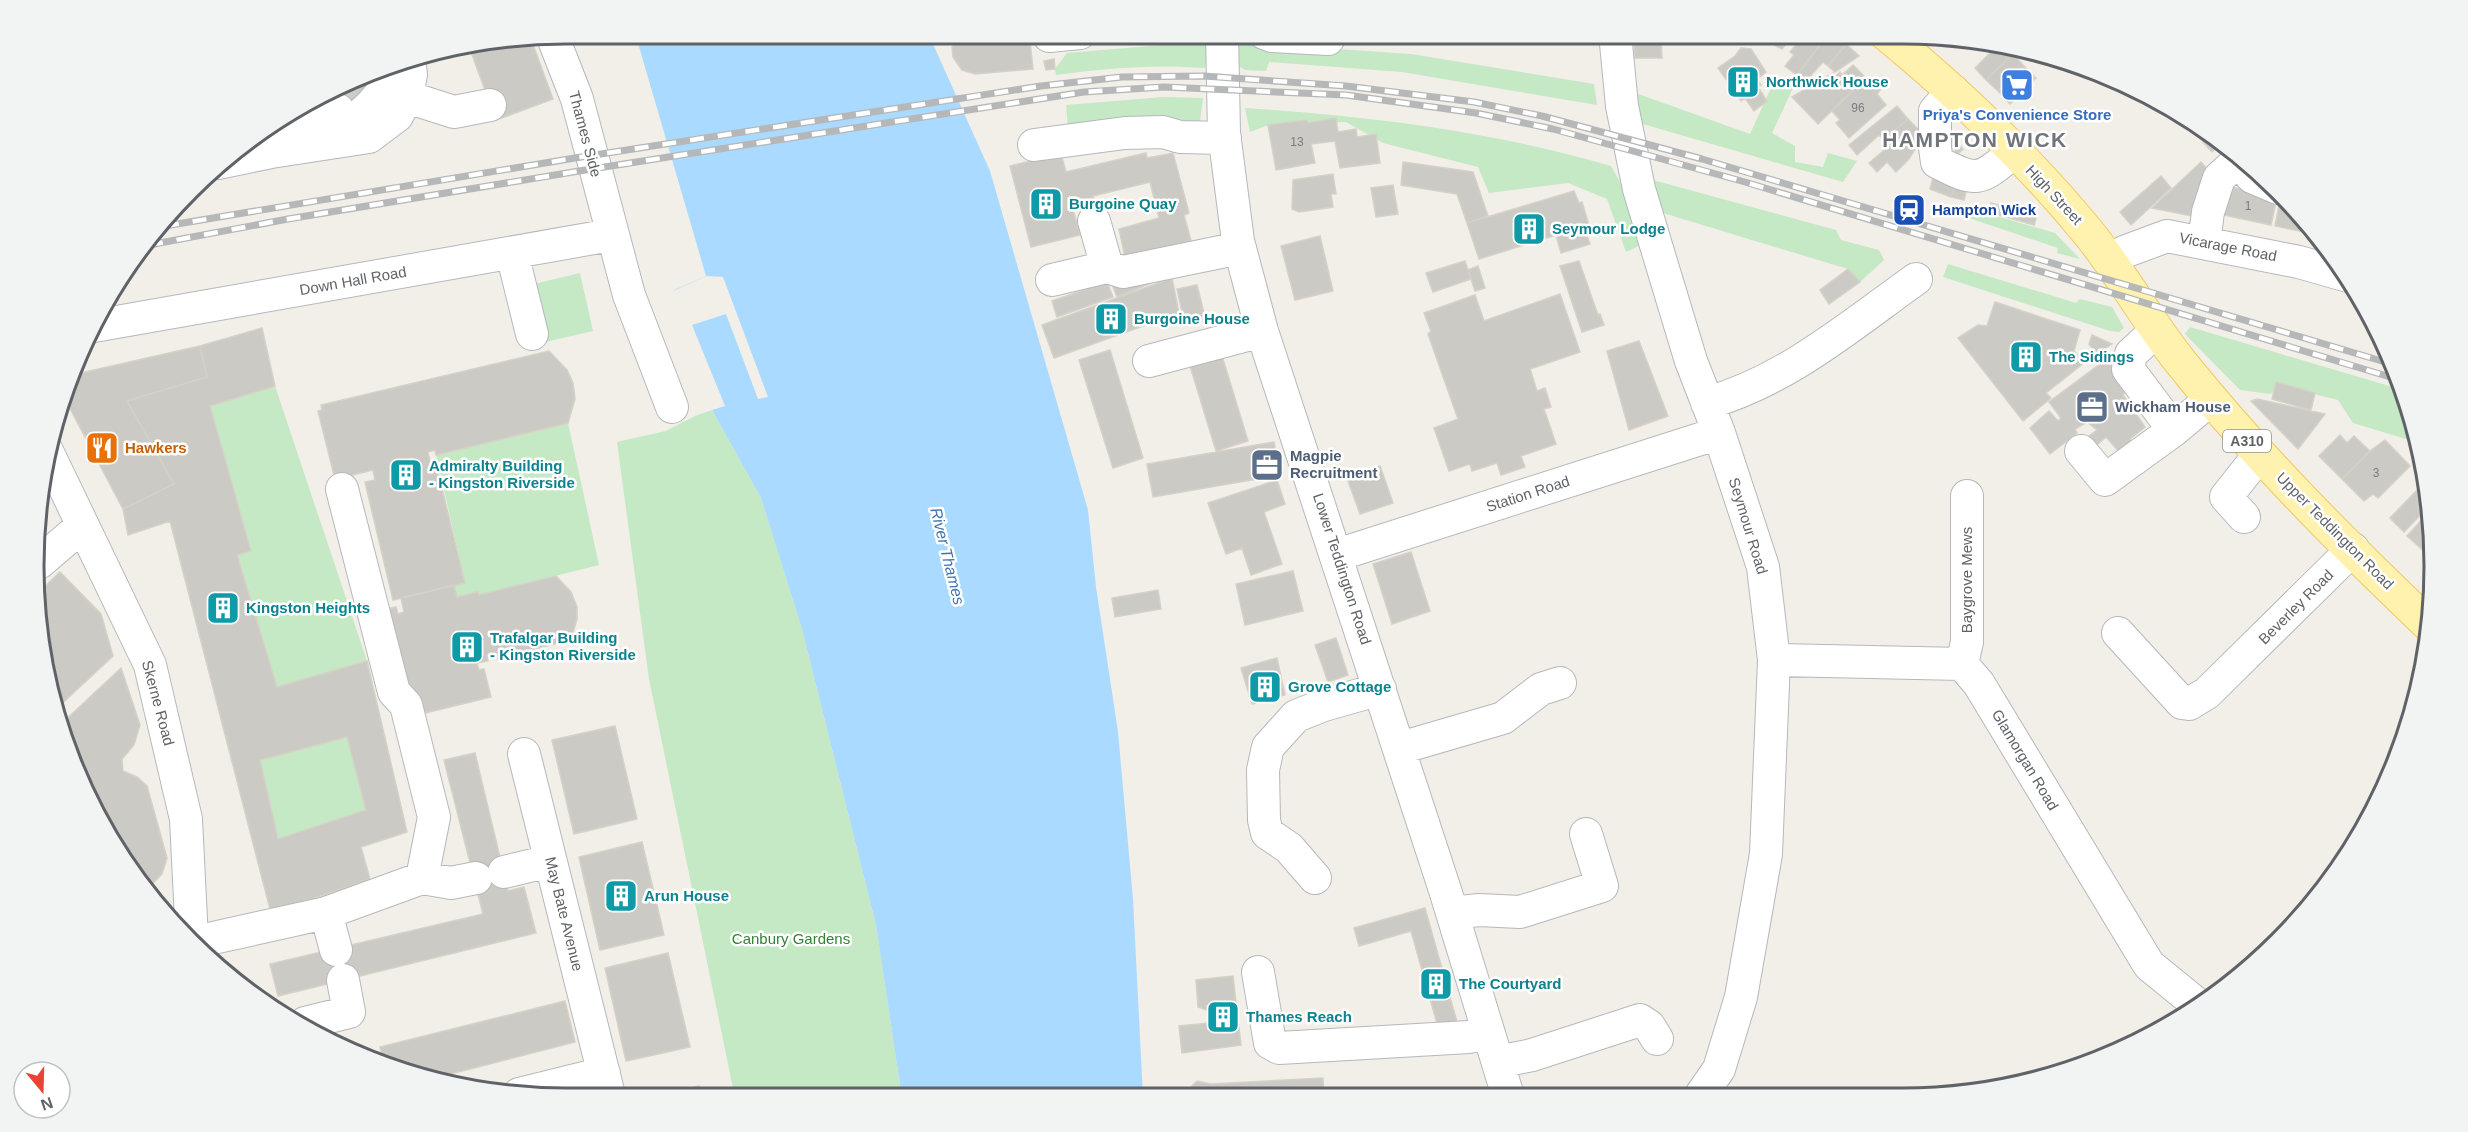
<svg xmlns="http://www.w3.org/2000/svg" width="2468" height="1132" font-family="Arial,sans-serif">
  <rect width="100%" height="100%" fill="#f1efe8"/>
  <path fill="#c5e8c5" d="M 1210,41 L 1205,68 C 1154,64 1106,68 1056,75 L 1055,69 L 1067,53 Z
    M 1232,42 L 1411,54 L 1594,84 L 1597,105 L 1402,72 L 1269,62 L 1266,71 L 1245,70 L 1237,65 Z
    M 1776,77 L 1794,86 L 1772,133 L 1795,146 L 1795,162 L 1823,167 L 1828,153 L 1857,161 L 1843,182 L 1636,122 L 1630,91 L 1750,134 Z
    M 1164,97 L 1203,98 L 1200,122 L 1068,127 L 1066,105 Z
    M 1245,108 C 1369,116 1492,131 1611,166 L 1626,193 L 1643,244 L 1626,252 L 1607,199 L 1568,183 L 1489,193 L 1478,167 L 1383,143 L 1346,122 L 1268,125 L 1250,132 Z
    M 1653,180 L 1836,230 L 1841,240 L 1879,250 L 1884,260 L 1860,282 L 1848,269 L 1663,213 Z
    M 1969,208 L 2055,233 L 2080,259 L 2057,253 L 2058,248 L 1966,217 Z
    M 1948,264 L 2076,303 L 2080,299 L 2112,307 L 2124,328 L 2119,332 L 2110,331 L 1943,277 Z
    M 580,273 L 593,331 L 541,343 L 526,286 Z
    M 2190,327 L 2403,390 L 2419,443 L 2353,423 L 2338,400 L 2282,386 L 2270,394 L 2240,390 L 2185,334 Z
    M 275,386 L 367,661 L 277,687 L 237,555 L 251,550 L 210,406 Z
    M 712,410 L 761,498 L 802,629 L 876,925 L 902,1098 L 735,1098 L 649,679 L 617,442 L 666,431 L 695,416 Z
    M 568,423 L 599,565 L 479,595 L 457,597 L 454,585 L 465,582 L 436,455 Z
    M 347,737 L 366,810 L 278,839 L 260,760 Z"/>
  <path fill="#aadaff" d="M 635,33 L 928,33 L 990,171 L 1088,510 L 1096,587 L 1118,732 L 1133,899 L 1143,1097 L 902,1098 L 876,925 L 802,629 L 761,498 L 712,410 L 674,290 L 706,276 Z"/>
  <path fill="#f1efe8" d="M 706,276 L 723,277 L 768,397 L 758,399 L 726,314 L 692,325 L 725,406 L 709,411 L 668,305 L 671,292 Z"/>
  <path fill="#cccac5" stroke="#d6d1c6" stroke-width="1.5" fill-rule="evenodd" d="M 961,33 L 1029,33 L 1033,69 L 975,74 L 962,70 L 953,57 L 952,47 Z
    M 1634,33 L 1682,33 L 1682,36 L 1664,37 L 1664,43 L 1661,43 L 1662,58 L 1635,58 Z
    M 1781,33 L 1806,33 L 1797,44 L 1791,38 L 1782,49 L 1772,44 Z
    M 1806,33 L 1829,33 L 1797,75 L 1785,66 L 1794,55 L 1790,52 Z
    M 1829,33 L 1833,33 L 1846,44 L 1828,66 L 1823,62 L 1805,82 L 1797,75 Z
    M 531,39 L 553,99 L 496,120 L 470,49 Z
    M 2000,43 L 2013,54 L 1986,80 L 1975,68 Z
    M 1846,44 L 1859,56 L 1835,72 L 1828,66 Z
    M 1741,48 L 1751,49 L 1766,72 L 1757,79 L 1761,85 L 1758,87 L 1767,101 L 1754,111 L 1745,98 L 1741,101 L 1718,68 L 1735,56 Z
    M 2013,54 L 2024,66 L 1998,91 L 1986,80 Z
    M 1054,59 L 1055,69 L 1046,70 L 1044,61 Z
    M 1853,65 L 1866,78 L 1818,124 L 1792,97 L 1833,73 L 1836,76 L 1840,72 L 1842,75 Z
    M 2024,66 L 2036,78 L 2010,104 L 1998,91 Z
    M 372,72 L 377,87 L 272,124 L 300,104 Z
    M 1866,78 L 1880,90 L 1877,94 L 1886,105 L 1849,138 L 1836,123 L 1840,120 L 1832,111 Z
    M 1897,106 L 1908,119 L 1884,140 L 1879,135 L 1857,155 L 1849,145 Z
    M 1336,118 L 1338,132 L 1356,129 L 1357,137 L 1376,134 L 1380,163 L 1340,168 L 1335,141 L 1311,144 L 1315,163 L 1276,170 L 1268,125 L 1307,120 L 1308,123 Z
    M 1908,119 L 1920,131 L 1915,137 L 1920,141 L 1909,159 L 1896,172 L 1887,162 L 1877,172 L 1869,163 L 1889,146 L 1884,140 Z
    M 2212,134 L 2222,142 L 2212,152 L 2203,142 Z
    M 1952,137 L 1963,149 L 1958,154 L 1947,142 Z
    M 1146,153 L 1147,158 L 1173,153 L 1189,213 L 1184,215 L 1191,241 L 1125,257 L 1119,229 L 1159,218 L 1150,182 L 1093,196 L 1095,202 L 1080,206 L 1078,200 L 1071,202 L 1080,235 L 1031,247 L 1010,166 L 1061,154 L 1066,172 Z
    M 1403,162 L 1473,172 L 1488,216 L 1467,223 L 1457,194 L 1401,185 Z
    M 2201,162 L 2214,177 L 2192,216 L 2152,208 Z
    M 1333,174 L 1336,194 L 1331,194 L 1333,207 L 1299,212 L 1292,209 L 1293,180 Z
    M 2161,176 L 2171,188 L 2131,225 L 2120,212 Z
    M 1933,177 L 1955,184 L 1951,197 L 1930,189 Z
    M 1955,184 L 1967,188 L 1964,200 L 1951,197 Z
    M 1393,185 L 1398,214 L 1376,217 L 1371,188 Z
    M 2227,186 L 2277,197 L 2271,225 L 2219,214 Z
    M 1574,191 L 1579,203 L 1582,202 L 1592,235 L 1587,236 L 1590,244 L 1561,253 L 1556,235 L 1479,259 L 1467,223 Z
    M 2280,201 L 2290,203 L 2311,228 L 2310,233 L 2275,226 Z
    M 1991,203 L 2037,215 L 2034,225 L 1988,212 Z
    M 1320,236 L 1333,291 L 1295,300 L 1281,246 Z
    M 1465,261 L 1471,279 L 1433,292 L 1426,273 Z
    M 1579,261 L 1598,315 L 1600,314 L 1604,325 L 1582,332 L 1560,266 Z
    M 1478,266 L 1485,288 L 1475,291 L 1468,270 Z
    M 1848,269 L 1860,282 L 1829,304 L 1820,290 Z
    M 1146,271 L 1151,283 L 1117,297 L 1112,284 Z
    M 1172,278 L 1179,313 L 1054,358 L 1042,325 Z
    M 1107,282 L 1113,297 L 1057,317 L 1052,301 Z
    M 1197,285 L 1206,321 L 1185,326 L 1177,289 Z
    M 1560,294 L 1580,352 L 1530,369 L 1537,391 L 1545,388 L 1551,407 L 1544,409 L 1556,444 L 1521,456 L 1525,467 L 1501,475 L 1497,463 L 1472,471 L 1470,464 L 1449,471 L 1434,428 L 1458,419 L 1428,334 L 1431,331 L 1424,313 L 1475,295 L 1484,321 Z
    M 1995,302 L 2080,330 L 2074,351 L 2084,363 L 2046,393 L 2051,398 L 2023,421 L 1958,338 L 1978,325 L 1987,326 Z
    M 262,328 L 275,386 L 210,406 L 251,551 L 237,555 L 277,687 L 367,661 L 407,832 L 361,847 L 370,879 L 271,913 L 170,521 L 128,535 L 123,509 L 174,484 L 127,401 L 207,377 L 200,346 ZM 347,737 L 366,810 L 278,839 L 260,760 Z
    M 2092,335 L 2112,344 L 2097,354 L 2089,344 Z
    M 1639,341 L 1668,416 L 1629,430 L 1607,351 Z
    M 200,346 L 207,377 L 127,401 L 174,484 L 123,509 L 66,401 L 77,374 Z
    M 1219,346 L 1248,441 L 1216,451 L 1187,356 Z
    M 1110,350 L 1143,458 L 1113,468 L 1079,360 Z
    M 549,351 L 567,370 L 573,383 L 575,399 L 568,423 L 436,455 L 435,450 L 428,452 L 431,466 L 436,464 L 465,583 L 393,600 L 365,482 L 375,480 L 373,470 L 335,479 L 318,411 L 322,410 L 321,405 Z
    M 2109,363 L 2127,388 L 2123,395 L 2145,427 L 2130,439 L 2136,447 L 2123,456 L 2106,437 L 2097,445 L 2089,436 L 2097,430 L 2087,422 L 2075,429 L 2077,433 L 2050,454 L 2030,428 L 2049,411 L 2058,421 L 2061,418 L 2049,402 L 2100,364 Z
    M 2276,382 L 2315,393 L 2311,410 L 2272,399 Z
    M 2257,399 L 2325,414 L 2298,449 L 2251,401 Z
    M 2340,435 L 2347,443 L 2354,436 L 2370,451 L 2342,479 L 2319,456 Z
    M 2385,440 L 2410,466 L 2378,498 L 2373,494 L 2364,501 L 2342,479 L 2370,451 Z
    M 1274,442 L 1280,475 L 1153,497 L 1147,464 Z
    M 1380,466 L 1393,503 L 1360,514 L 1347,478 Z
    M 1277,480 L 1285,504 L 1264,512 L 1282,564 L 1251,575 L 1242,548 L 1226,554 L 1208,503 Z
    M 2421,486 L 2428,492 L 2429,506 L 2404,532 L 2390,518 Z
    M 2430,511 L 2435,561 L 2407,536 Z
    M 1411,552 L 1430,611 L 1392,624 L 1373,564 Z
    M 1293,571 L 1303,611 L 1245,625 L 1236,584 Z
    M 60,572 L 101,614 L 113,656 L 55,710 L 38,636 L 39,592 Z
    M 556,576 L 571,592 L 577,607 L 577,619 L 571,640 L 495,659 L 493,654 L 487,655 L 488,661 L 477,663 L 479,670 L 484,669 L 491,697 L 417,715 L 410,684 L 400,686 L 382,610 L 396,607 L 398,614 L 404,612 L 401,598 L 454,585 L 457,597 L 478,592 L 479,595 Z
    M 1158,590 L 1161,609 L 1115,617 L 1112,598 Z
    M 1336,638 L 1348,675 L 1328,682 L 1315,645 Z
    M 1277,658 L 1285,695 L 1252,704 L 1241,668 Z
    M 121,668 L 140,725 L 134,745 L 122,759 L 123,771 L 137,777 L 147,786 L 167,858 L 162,874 L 149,887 L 104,832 L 61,738 L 59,726 Z
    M 615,726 L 637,819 L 574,834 L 552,740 Z
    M 475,753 L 508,891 L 524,887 L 536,933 L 278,996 L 270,964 L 483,914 L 444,760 Z
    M 642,842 L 664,935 L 600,950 L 579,857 Z
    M 1425,908 L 1457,1022 L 1438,1027 L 1411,931 L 1359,946 L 1354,928 Z
    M 668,953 L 690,1047 L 626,1061 L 605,968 Z
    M 1233,976 L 1241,1045 L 1182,1053 L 1179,1026 L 1210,1023 L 1209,1011 L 1198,1007 L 1196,980 Z
    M 565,1001 L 575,1042 L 431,1079 L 385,1066 L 380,1047 Z
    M 1323,1078 L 1324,1097 L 1183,1097 L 1183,1089 L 1189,1089 L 1197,1081 L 1211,1084 Z
    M 699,1086 L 702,1099 L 645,1099 Z"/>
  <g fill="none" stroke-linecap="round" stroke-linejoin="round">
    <path stroke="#ccccc8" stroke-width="32" stroke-dasharray="32 16" stroke-linecap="butt" d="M 342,100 L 344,84"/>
    <g stroke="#b5b8bc" stroke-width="34">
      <path id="minor" d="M 1222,33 L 1224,133 L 1238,241 L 1262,331 L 1445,890 L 1508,1096
        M 1264,33 L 1272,36 L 1328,39 L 1332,33
        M 1615,33 L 1622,106 L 1639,189 L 1691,361 L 1719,433 L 1763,567 L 1774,660 L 1766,854 L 1741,997 L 1719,1069 L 1701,1095
        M 552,35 L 577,99 L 629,295 L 672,407
        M 1049,36 L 1080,33
        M 1953,91 L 1935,111 L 1935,148 L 1937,162 C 1978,183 1979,181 2014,152
        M 407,97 L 454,112 L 490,105
        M 316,135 C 326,131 338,128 348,123 C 365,113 396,85 387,65
        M 249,141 L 338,110
        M 1034,145 L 1125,133 L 1163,132 L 1180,137 L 1225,138
        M 2238,161 L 2252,177 L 2278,188
        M 218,163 L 271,152 L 369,137 L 397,116 L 407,97 L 411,74 L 409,59
        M 1094,221 L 1107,267
        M 2204,242 L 2208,212 L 2219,178 L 2241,158
        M 512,253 L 532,334
        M 2110,261 L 2124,252 L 2167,236 L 2299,262 L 2348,276
        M 1052,280 L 1107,267 L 1123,272 L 1240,248
        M 94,326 L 611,235
        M 1149,361 L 1262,331
        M 1707,403 C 1786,381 1850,326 1916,279
        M 2174,430 L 2211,399
        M 47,451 L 150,665 L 186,819 L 192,940
        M 2081,451 L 2105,480 L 2174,430 L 2128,369 L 2131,354 L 2157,330
        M 2244,517 L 2226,497 L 2260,454
        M 1337,555 L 1719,433
        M 40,562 L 82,526
        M 2118,633 L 2182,703 L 2189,704 L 2207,693 L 2353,549
        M 1774,660 L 1962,664 L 1979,684 L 2149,965 L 2198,1005
        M 1962,664 L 1967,642 L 1967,496
        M 1400,748 L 1503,718 L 1541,689 L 1560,683
        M 524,754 L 610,1099
        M 504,872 L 550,861
        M 422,878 L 451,883 L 476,878
        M 1315,878 L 1289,848 L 1267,833 L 1264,820 L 1263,770 L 1268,747 L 1296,716 L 1324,705 L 1380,689
        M 326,913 L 336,950
        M 1452,913 L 1479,910 L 1520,912 L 1602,886 L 1586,834
        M 195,942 L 326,913 L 422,878 L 434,817 L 406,705 L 394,692 L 342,489
        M 1258,972 L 1270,1043 L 1279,1048 L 1469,1037 L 1488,1031
        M 305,1023 L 349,1012 L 343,980
        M 1498,1062 L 1532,1055 L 1640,1020 L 1649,1026 L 1657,1039
        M 519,1094 L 604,1073"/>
    </g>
    <g stroke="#f2c960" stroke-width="35">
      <path id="major" d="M 1885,33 C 1959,94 2031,162 2091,236 C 2124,278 2150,324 2183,365 C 2258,458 2343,543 2429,625"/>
    </g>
    <use href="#minor" stroke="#fff" stroke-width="32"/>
    <use href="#major" stroke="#fff2af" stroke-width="33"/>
    <g stroke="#b6b7b8" stroke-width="7">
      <path id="rail" d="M 165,226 L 575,158 L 1041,86 L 1122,77 L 1204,76 L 1346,86 L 1474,102 L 1542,116 L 1702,159 L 2395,365
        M 149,245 L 288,219 L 579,171 L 1084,92 L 1164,87 L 1346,95 L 1476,113 L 1553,129 L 1745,182 L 2400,380"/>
    </g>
    <use href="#rail" stroke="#fff" stroke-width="4.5" stroke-dasharray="14" stroke-linecap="butt"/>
  </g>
  <defs>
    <g id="building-square" transform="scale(1.725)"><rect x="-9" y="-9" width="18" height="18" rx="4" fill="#0f9aa8" stroke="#fff"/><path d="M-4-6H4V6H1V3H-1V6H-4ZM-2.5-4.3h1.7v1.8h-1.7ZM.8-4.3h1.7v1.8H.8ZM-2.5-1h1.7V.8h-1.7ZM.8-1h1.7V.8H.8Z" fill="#fff"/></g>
    <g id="supermarket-square" transform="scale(1.725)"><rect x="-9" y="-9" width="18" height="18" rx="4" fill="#3f7fe0" stroke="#fff"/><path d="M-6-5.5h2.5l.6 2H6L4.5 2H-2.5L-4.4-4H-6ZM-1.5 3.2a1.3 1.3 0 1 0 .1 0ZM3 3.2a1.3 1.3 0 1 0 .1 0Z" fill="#fff"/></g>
    <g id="station-square" transform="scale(1.725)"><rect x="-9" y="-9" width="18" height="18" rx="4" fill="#1a4fb4" stroke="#fff"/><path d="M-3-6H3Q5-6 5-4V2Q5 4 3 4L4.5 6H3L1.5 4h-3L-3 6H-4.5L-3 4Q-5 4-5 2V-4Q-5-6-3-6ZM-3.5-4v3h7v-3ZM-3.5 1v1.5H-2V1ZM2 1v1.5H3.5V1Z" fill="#fff"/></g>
    <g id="office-square" transform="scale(1.725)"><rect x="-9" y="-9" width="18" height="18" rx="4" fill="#5c6f8a" stroke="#fff"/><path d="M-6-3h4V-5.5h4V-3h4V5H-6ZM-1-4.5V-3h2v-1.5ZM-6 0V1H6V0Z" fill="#fff"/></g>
    <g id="restaurant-square" transform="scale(1.725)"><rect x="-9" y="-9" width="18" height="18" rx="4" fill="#e8710a" stroke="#fff"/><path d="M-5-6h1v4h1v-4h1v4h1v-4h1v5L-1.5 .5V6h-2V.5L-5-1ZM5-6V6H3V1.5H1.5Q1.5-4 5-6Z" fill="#fff"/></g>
  </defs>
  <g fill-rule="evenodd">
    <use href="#building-square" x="1743" y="82"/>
    <use href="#supermarket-square" x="2017" y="85"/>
    <use href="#building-square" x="1046" y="204"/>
    <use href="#station-square" x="1909" y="210"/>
    <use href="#building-square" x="1529" y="229"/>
    <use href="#building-square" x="1111" y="319"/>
    <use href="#building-square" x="2026" y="357"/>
    <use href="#office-square" x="2092" y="407"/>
    <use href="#restaurant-square" x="102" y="448"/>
    <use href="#office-square" x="1267" y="465"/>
    <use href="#building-square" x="406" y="475"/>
    <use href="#building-square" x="223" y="608"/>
    <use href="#building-square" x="467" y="647"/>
    <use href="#building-square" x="1265" y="687"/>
    <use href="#building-square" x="621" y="896"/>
    <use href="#building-square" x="1436" y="984"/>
    <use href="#building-square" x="1223" y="1017"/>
  </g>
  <g text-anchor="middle" stroke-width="5" stroke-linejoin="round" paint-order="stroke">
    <g font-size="12" fill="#7a7d7f">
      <text x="1858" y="112">96</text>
      <text x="1297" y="146">13</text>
      <text x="2248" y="210">1</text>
      <text x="2376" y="477">3</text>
    </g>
    <rect fill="#fff" stroke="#8f9295" stroke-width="1.5" x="2223" y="430" width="48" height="22" rx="4.5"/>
    <g font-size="14" font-weight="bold" fill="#5f6368">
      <text x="2247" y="446">A310</text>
    </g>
    <g font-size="15" font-weight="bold" fill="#0d838f" stroke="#fff" text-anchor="start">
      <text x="1766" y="87">Northwick House</text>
      <text x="1069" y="209">Burgoine Quay</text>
      <text x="1552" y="234">Seymour Lodge</text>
      <text x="1134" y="324">Burgoine House</text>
      <text x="2049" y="362">The Sidings</text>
      <text x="429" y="471">Admiralty Building<tspan x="429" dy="17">- Kingston Riverside</tspan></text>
      <text x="246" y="613">Kingston Heights</text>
      <text x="490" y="643">Trafalgar Building<tspan x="490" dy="17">- Kingston Riverside</tspan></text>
      <text x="1288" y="692">Grove Cottage</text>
      <text x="644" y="901">Arun House</text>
      <text x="1459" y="989">The Courtyard</text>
      <text x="1246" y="1022">Thames Reach</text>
    </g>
    <g font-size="15" font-weight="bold" fill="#366cbe" stroke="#fff">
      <text x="2017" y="120">Priya's Convenience Store</text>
    </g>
    <g font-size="15" fill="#5f6368" stroke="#fff">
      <text transform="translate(585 134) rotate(75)" y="5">Thames Side</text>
      <text transform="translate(2054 195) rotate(47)" y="5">High Street</text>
      <text transform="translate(2228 247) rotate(11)" y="5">Vicarage Road</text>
      <text transform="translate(353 281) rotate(-10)" y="5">Down Hall Road</text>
      <text transform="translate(1528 494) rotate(-18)" y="5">Station Road</text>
      <text transform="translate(1748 526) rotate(73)" y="5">Seymour Road</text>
      <text transform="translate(2335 531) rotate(45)" y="5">Upper Teddington Road</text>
      <text transform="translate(1342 569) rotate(72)" y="5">Lower Teddington Road</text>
      <text transform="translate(1967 580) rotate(-90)" y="5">Baygrove Mews</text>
      <text transform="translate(2296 607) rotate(-45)" y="5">Beverley Road</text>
      <text transform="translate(158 703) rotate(75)" y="5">Skerne Road</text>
      <text transform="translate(2025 760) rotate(59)" y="5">Glamorgan Road</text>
      <text transform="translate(564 914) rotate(76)" y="5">May Bate Avenue</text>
    </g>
    <g font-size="15" font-weight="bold" fill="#164399" stroke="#fff" text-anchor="start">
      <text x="1932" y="215">Hampton Wick</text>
    </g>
    <g font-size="15" font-weight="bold" fill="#4e5e75" stroke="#fff" text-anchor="start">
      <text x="2115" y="412">Wickham House</text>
      <text x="1290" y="461">Magpie<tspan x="1290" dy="17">Recruitment</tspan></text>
    </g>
    <g font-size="15" font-weight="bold" fill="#c56008" stroke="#fff" text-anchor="start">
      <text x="125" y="453">Hawkers</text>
    </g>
    <g font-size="15" fill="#348238" stroke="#fff">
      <text x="791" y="944">Canbury Gardens</text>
    </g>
    <g font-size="16" font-style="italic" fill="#4174aa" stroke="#fff">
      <text transform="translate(948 556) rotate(76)" y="6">River Thames</text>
    </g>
    <g font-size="21" font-weight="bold" letter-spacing="1.5" fill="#70757a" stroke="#fff">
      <text x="1975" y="147">HAMPTON WICK</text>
    </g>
  </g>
  <path d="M0 0H2468V1132H0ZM566 44H1902A522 522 0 0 1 2424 566V566A522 522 0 0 1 1902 1088H566A522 522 0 0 1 44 566V566A522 522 0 0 1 566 44Z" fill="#f2f3f3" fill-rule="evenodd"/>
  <path fill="none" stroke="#5f6368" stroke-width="3" d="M566 44H1902A522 522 0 0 1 2424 566V566A522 522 0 0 1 1902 1088H566A522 522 0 0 1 44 566V566A522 522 0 0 1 566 44Z"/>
  <g transform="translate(42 1090) rotate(161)"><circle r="28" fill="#ffffff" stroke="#bfc1c3" stroke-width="1.5"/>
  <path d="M0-4.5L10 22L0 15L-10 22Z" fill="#ea4335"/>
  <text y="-9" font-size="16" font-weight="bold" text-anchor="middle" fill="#5f6368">N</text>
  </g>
</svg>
